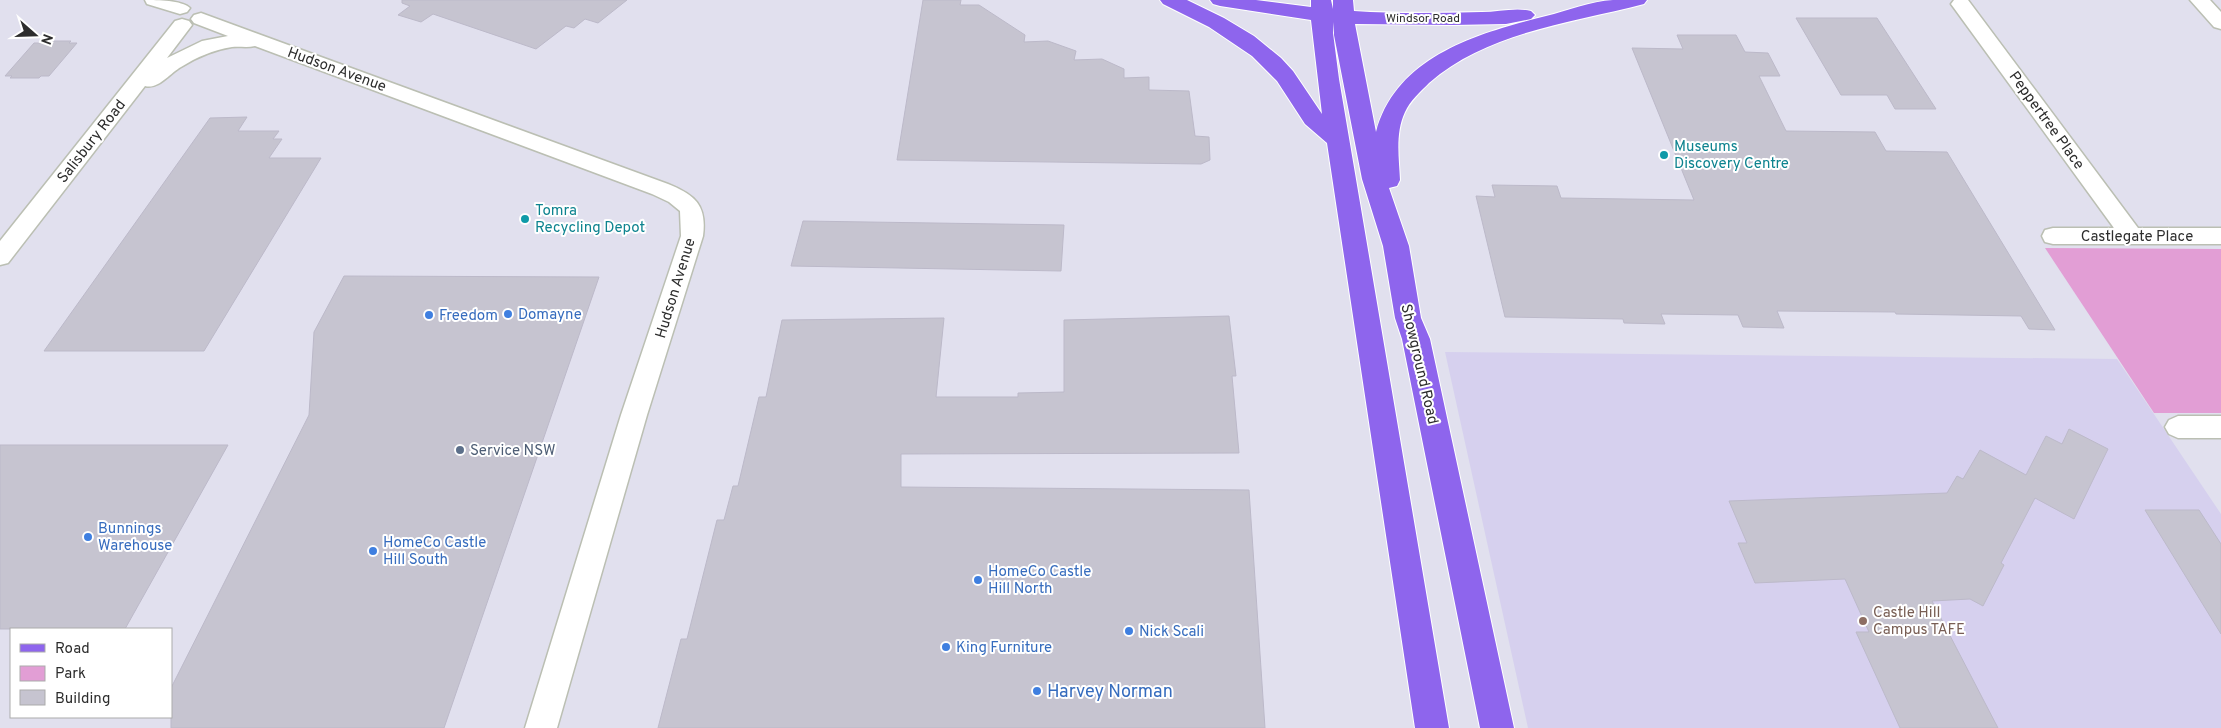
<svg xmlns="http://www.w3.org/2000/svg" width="2221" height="728" font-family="Overpass,sans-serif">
  <rect width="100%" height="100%" fill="#e1e0ee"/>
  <path fill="#d6d0ee" d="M 1445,352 L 2117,359 L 2221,514 L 2221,728 L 1528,728 Z"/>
  <path fill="#e29ed5" d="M 2045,248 L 2221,249 L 2221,413 L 2154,413 Z"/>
  <path fill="#c6c4d0" stroke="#bcb9c9" d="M 402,0 L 627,0 L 598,23 L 585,19 L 574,28 L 566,26 L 536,49 L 433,14 L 421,22 L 398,15 L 410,6 L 402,3 Z
    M 923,0 L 961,0 L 960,5 L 979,5 L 1025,35 L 1024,42 L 1048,41 L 1076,51 L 1074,60 L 1102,59 L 1124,69 L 1124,78 L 1149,77 L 1149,90 L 1189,91 L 1195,136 L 1209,137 L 1210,160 L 1201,164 L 897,160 Z
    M 1796,18 L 1877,18 L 1936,109 L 1895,109 L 1887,95 L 1841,95 Z
    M 1677,35 L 1736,35 L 1745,52 L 1768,53 L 1780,76 L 1759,76 L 1786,131 L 1875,132 L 1886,151 L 1947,152 L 2055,330 L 2029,329 L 2021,316 L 1896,314 L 1895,312 L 1777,311 L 1784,328 L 1743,327 L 1738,315 L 1661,314 L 1665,324 L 1624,323 L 1623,319 L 1505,317 L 1476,196 L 1495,197 L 1492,185 L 1557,186 L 1561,198 L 1694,200 L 1632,48 L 1683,49 Z
    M 43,41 L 71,41 L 69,43 L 77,43 L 49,76 L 41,76 L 39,78 L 10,78 L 12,76 L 5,76 L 34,43 L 41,43 Z
    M 247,117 L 238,131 L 279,131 L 273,139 L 282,139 L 269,158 L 321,158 L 204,351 L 44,351 L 210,118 Z
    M 803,221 L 1064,225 L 1061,271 L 791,266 Z
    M 344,276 L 599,277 L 444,728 L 171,728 L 171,688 L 309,415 L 314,332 Z
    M 1229,316 L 1236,376 L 1232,376 L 1239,453 L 901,454 L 901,487 L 1249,490 L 1265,728 L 658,728 L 681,639 L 687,639 L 717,520 L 724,520 L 733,486 L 738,486 L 759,397 L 766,397 L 782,320 L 944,318 L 936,397 L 1018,397 L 1018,393 L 1064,392 L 1064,320 Z
    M 2069,429 L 2108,449 L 2074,519 L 2035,498 L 2001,563 L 2004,565 L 1983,606 L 1970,599 L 1932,601 L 1998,728 L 1900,728 L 1856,632 L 1869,632 L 1845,579 L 1755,583 L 1738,543 L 1747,543 L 1729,501 L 1947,493 L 1957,476 L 1963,479 L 1980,450 L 2026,475 L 2046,436 L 2062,444 Z
    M 0,445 L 228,445 L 125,629 L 0,629 Z
    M 2145,510 L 2199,510 L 2221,544 L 2221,634 Z"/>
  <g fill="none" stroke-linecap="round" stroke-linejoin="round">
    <g stroke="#bbbfb3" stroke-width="3">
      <path id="minor" d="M 145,0 C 158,0 181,0 190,8 L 187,12 L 180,14 L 147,4 Z
        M 1954,0 L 1968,0 L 2138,228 L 2221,228 L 2221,244 L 2053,244 L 2045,242 L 2042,236 L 2045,230 L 2053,228 L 2114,228 L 1954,8 L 1951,4 Z
        M 2190,0 L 2210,0 L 2221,12 L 2221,29 L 2214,27 Z
        M 201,13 L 668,184 C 695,195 707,205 703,236 L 647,415 L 557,728 L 525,728 L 621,415 L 681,236 L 680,211 L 669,202 L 652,194 L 255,46 C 247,48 239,46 232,47 C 213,50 197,57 181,67 C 170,73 158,90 145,86 L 8,263 L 0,265 L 0,241 L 175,21 L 182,19 L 189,21 L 192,25 L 167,58 L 202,41 L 228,36 L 194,23 L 191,19 L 194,15 Z
        M 2178,416 L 2221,416 L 2221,438 L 2178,438 L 2169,434 L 2165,427 L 2169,420 Z"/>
    </g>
    <g stroke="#fff" stroke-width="2">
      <path id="primary" d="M 1160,0 L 1187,0 L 1224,18 L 1254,36 L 1281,58 L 1293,71 L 1322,114 L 1311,20 L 1220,6 L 1213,4 L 1210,0 L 1256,0 L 1311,7 L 1311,0 L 1331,0 L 1333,9 L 1333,0 L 1353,0 L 1354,11 C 1397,14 1439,13 1482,12 C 1498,12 1516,7 1531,11 L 1535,15 L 1531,19 L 1506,24 L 1452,25 L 1355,24 L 1376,132 C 1396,56 1478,33 1546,16 C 1567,11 1591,1 1613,0 C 1624,0 1636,0 1647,0 L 1644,4 C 1571,23 1487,32 1429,83 C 1420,92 1410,101 1405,112 C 1395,133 1399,158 1400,180 L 1397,186 L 1389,188 L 1409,246 L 1421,318 L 1430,339 L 1514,728 L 1480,728 L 1402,339 L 1395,318 L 1383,246 L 1362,179 L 1334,35 L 1334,22 L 1333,33 L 1339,79 L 1449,728 L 1415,728 L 1327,143 L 1305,124 L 1277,81 L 1252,56 L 1209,27 L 1163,4 Z"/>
    </g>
    <use href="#minor" fill="#fff" fill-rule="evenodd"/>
    <use href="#primary" fill="#8e65ed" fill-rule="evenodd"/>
  </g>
  <g fill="#0f9aa8" stroke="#fff" stroke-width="2">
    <circle cx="1664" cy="155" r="5"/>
    <circle cx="525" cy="219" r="5"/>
  </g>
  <g fill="#3f7fe0" stroke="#fff" stroke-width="2">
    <circle cx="508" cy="314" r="5"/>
    <circle cx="429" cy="315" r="5"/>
    <circle cx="88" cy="537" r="5"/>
    <circle cx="373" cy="551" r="5"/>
    <circle cx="978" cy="580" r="5"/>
    <circle cx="1129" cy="631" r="5"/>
    <circle cx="946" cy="647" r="5"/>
    <circle cx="1037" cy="691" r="5"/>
  </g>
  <circle fill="#5c6f8a" stroke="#fff" stroke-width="2" cx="460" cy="450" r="5"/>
  <circle fill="#8d6e63" stroke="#fff" stroke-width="2" cx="1863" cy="621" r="5"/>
  <g text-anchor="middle" stroke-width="4" stroke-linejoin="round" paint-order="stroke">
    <g font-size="12" fill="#2d2d2d" stroke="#fff">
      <text x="1423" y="22">Windsor Road</text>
    </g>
    <g font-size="15" fill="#2d2d2d" stroke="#fff">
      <text transform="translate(337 69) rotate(20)" y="5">Hudson Avenue</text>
      <text transform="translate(2047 120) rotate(54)" y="5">Peppertree Place</text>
      <text transform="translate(91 141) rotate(-52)" y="5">Salisbury Road</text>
      <text x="2137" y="241">Castlegate Place</text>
      <text transform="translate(675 288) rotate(-73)" y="5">Hudson Avenue</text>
      <text transform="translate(1420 364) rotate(77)" y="5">Showground Road</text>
    </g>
    <g font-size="15" fill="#0d838f" stroke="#fff" text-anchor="start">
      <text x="1674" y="151">Museums<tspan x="1674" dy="17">Discovery Centre</tspan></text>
      <text x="535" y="215">Tomra<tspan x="535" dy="17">Recycling Depot</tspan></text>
    </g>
    <g font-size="15" fill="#366cbe" stroke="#fff" text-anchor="start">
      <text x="518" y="319">Domayne</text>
      <text x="439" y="320">Freedom</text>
      <text x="98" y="533">Bunnings<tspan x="98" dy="17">Warehouse</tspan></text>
      <text x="383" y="547">HomeCo Castle<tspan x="383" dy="17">Hill South</tspan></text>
      <text x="988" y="576">HomeCo Castle<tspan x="988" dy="17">Hill North</tspan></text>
      <text x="1139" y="636">Nick Scali</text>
      <text x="956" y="652">King Furniture</text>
    </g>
    <g font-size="15" fill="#4e5e75" stroke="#fff" text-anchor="start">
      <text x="470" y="455">Service NSW</text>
    </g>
    <g font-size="15" fill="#785e54" stroke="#fff" text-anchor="start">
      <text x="1873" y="617">Castle Hill<tspan x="1873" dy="17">Campus TAFE</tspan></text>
    </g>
    <g font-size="18" fill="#366cbe" stroke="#fff" text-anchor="start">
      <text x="1047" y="697">Harvey Norman</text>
    </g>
  </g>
  <rect x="10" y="628" width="162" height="90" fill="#ffffff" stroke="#ababab"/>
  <rect x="20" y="644" width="25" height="8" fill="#8e65ed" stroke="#ababab"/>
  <text x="55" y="653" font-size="15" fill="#2d2d2d">Road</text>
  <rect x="20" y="666" width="25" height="15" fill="#e29ed5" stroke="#ababab"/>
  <text x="55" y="678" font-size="15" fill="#2d2d2d">Park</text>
  <rect x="20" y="690" width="25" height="15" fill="#c6c4d0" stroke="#ababab"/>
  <text x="55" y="703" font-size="15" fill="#2d2d2d">Building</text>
  <g transform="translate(35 35) rotate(110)" stroke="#ffffff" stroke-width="4" paint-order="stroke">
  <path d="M0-4L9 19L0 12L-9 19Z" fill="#2d2d2d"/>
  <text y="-8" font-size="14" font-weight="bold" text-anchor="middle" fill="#2d2d2d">N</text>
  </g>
</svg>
